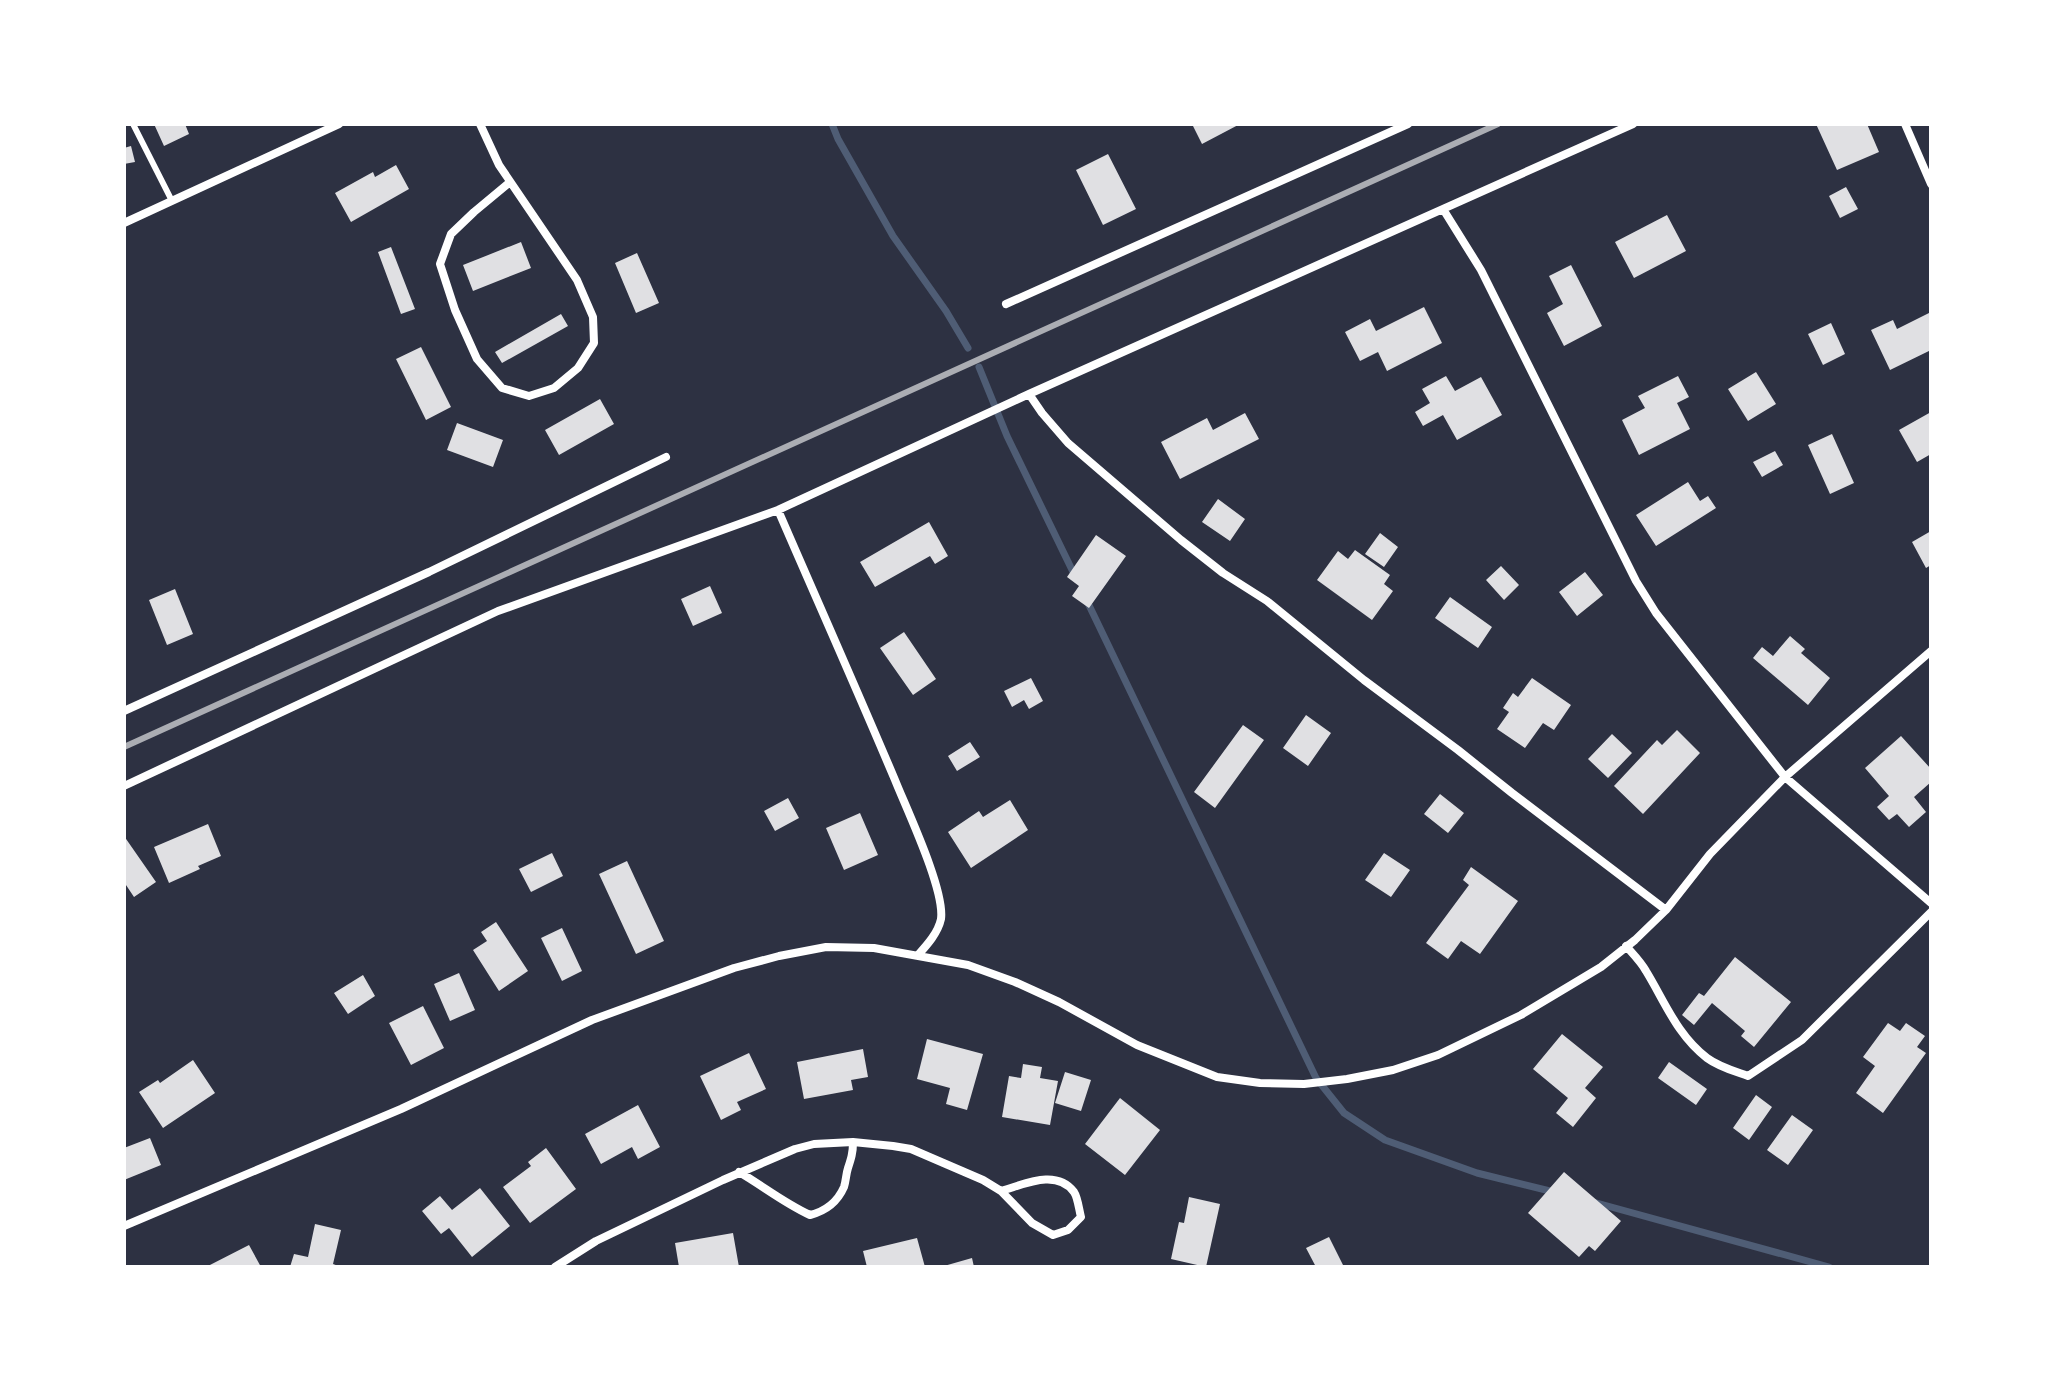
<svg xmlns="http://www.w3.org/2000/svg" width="2055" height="1391" font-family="'DejaVu Sans',sans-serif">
  <rect width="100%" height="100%" fill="#2d3142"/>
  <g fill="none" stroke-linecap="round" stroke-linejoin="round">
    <path stroke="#4f5d75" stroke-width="7" d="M 832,124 L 838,139 L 893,236 L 946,311 L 968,348
      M 979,367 L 1007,436 L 1075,576
      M 1087,601 L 1316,1078 L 1344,1113 L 1385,1140 L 1477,1173 L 1554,1192
      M 1593,1202 L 1829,1267"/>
  </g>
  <path fill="#e0e0e3" d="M 154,124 L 185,124 L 189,134 L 164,146 Z
    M 1192,124 L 1240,124 L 1202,144 Z
    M 1816,124 L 1867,124 L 1879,152 L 1837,170 Z
    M 131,146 L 135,162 L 124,164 L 124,148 Z
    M 1108,154 L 1136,209 L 1103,225 L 1076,170 Z
    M 396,165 L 409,189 L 351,222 L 335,193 L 373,172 L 375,177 Z
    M 1846,187 L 1858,209 L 1840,218 L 1829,196 Z
    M 1667,215 L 1686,251 L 1634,278 L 1615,242 Z
    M 521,242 L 531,268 L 473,291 L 463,265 Z
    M 391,247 L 415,309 L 401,314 L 378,252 Z
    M 637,253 L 659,303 L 636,313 L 615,263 Z
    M 1571,265 L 1602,326 L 1564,346 L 1547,313 L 1563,304 L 1549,276 Z
    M 1424,307 L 1442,343 L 1387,371 L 1378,352 L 1360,361 L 1345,332 L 1370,319 L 1376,331 Z
    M 1931,312 L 1931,350 L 1890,370 L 1871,330 L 1893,320 L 1897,329 Z
    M 561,314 L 568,326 L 502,363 L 495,352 Z
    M 1831,323 L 1845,354 L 1823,365 L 1808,334 Z
    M 421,347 L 451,407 L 426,420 L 396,359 Z
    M 1756,372 L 1776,404 L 1748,421 L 1728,389 Z
    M 1446,376 L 1455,391 L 1481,377 L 1502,415 L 1457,440 L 1443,415 L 1423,426 L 1415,412 L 1430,403 L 1422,389 Z
    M 1678,376 L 1689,397 L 1677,403 L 1690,429 L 1639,455 L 1622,420 L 1645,408 L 1638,396 Z
    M 600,399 L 614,424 L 559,455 L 545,430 Z
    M 1931,412 L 1931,454 L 1917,462 L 1899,430 Z
    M 1245,413 L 1259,439 L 1180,479 L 1161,442 L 1207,418 L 1213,430 Z
    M 457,423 L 503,440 L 493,467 L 447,450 Z
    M 1832,434 L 1854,483 L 1830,494 L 1808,445 Z
    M 1775,451 L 1783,465 L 1762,477 L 1753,462 Z
    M 1688,482 L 1700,501 L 1708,496 L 1716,508 L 1656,546 L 1636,515 Z
    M 1218,499 L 1245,519 L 1230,541 L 1202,522 Z
    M 929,522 L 948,556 L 935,564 L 930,556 L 875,587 L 860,562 Z
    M 1931,531 L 1931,565 L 1926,568 L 1912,542 Z
    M 1380,533 L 1398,547 L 1384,567 L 1365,554 Z
    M 1096,535 L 1126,556 L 1089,608 L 1072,596 L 1079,586 L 1067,577 Z
    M 1355,550 L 1390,575 L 1384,584 L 1393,591 L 1372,620 L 1317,580 L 1338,551 L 1348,559 Z
    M 1501,566 L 1519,585 L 1504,600 L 1486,580 Z
    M 1585,572 L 1603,595 L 1577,616 L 1559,592 Z
    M 710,586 L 722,613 L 693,626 L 681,599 Z
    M 175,589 L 193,634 L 167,645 L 149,600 Z
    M 1450,597 L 1492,627 L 1478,648 L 1435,618 Z
    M 904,632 L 936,679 L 913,695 L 880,648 Z
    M 1790,636 L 1805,649 L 1801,653 L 1830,678 L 1808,705 L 1753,658 L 1762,647 L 1773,656 Z
    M 1031,678 L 1043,701 L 1029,709 L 1024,700 L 1012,707 L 1004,691 Z
    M 1532,678 L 1571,705 L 1554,730 L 1543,723 L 1525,748 L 1497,729 L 1509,712 L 1503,708 L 1513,693 L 1518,697 Z
    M 1306,715 L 1331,733 L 1308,766 L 1283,748 Z
    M 1243,725 L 1264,740 L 1215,808 L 1194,792 Z
    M 1677,730 L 1700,753 L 1643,814 L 1614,786 L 1657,740 L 1662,745 Z
    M 1612,734 L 1632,753 L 1608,778 L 1588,759 Z
    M 1901,736 L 1931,769 L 1931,782 L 1914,797 L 1926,812 L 1909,827 L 1897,814 L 1889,820 L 1877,807 L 1889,796 L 1865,768 Z
    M 970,742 L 980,757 L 957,771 L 948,756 Z
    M 1440,794 L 1464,813 L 1448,833 L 1424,814 Z
    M 788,798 L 799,818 L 775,831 L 764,811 Z
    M 1010,800 L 1028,830 L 971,868 L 948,832 L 979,811 L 983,817 Z
    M 860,813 L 878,855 L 844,870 L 826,828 Z
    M 208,824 L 221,856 L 198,866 L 200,869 L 169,883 L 154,847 Z
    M 124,836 L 156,882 L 134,897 L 124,882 Z
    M 552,853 L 563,876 L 531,892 L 519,869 Z
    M 1384,853 L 1410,870 L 1391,897 L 1365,880 Z
    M 627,861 L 664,941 L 636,954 L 599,874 Z
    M 1471,867 L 1518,901 L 1480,954 L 1461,941 L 1448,959 L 1426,943 L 1469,885 L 1463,880 Z
    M 496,922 L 528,971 L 499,991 L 473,950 L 487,941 L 481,932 Z
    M 562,928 L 582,971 L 562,981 L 541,938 Z
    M 1735,957 L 1791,1002 L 1754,1047 L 1741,1036 L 1745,1031 L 1712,1003 L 1694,1025 L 1682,1015 L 1699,993 L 1704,996 Z
    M 459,973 L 475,1010 L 450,1021 L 434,984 Z
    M 363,975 L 375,996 L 348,1014 L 334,993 Z
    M 423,1006 L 444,1048 L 411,1065 L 389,1023 Z
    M 1888,1023 L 1900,1031 L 1906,1023 L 1925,1036 L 1917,1047 L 1926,1053 L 1883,1113 L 1856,1093 L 1875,1066 L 1863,1057 Z
    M 1562,1034 L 1603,1067 L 1585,1088 L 1596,1098 L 1573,1127 L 1556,1113 L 1568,1098 L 1533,1069 Z
    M 927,1039 L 983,1054 L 967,1110 L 946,1104 L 950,1088 L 917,1079 Z
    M 863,1049 L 868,1077 L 851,1080 L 853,1090 L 804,1099 L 797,1062 Z
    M 749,1053 L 766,1089 L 737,1102 L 741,1110 L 721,1120 L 700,1076 Z
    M 193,1060 L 215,1093 L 163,1128 L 139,1092 L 158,1080 L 160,1083 Z
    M 1669,1062 L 1707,1089 L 1696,1105 L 1658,1078 Z
    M 1023,1064 L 1042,1067 L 1040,1078 L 1058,1081 L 1050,1125 L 1002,1117 L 1009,1076 L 1021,1078 Z
    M 1065,1072 L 1091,1080 L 1081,1111 L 1055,1103 Z
    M 1756,1095 L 1772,1107 L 1749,1140 L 1733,1128 Z
    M 1120,1098 L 1160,1130 L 1125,1175 L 1085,1144 Z
    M 638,1105 L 660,1147 L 638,1159 L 632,1147 L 601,1164 L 585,1134 Z
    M 1792,1115 L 1813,1130 L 1788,1165 L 1767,1150 Z
    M 150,1138 L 161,1165 L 124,1180 L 124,1148 Z
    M 546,1148 L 576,1189 L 530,1223 L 503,1187 L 531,1166 L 528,1162 Z
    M 1564,1172 L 1621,1221 L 1595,1251 L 1589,1246 L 1579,1257 L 1528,1213 Z
    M 480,1188 L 510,1226 L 472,1257 L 449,1228 L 441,1234 L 422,1211 L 440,1196 L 452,1210 Z
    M 1189,1197 L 1220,1204 L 1206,1267 L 1171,1259 L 1179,1222 L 1184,1223 Z
    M 315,1224 L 341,1230 L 333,1264 L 341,1267 L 290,1267 L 294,1254 L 308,1257 Z
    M 733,1233 L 739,1267 L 679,1267 L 675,1243 Z
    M 1329,1237 L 1344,1267 L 1316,1267 L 1306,1248 Z
    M 917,1238 L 925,1267 L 867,1267 L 863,1251 Z
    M 249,1245 L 261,1267 L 206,1267 Z
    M 972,1258 L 974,1267 L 944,1267 L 944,1266 Z"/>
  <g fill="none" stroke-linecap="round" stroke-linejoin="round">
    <path stroke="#fff" stroke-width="6" d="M 133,124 L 172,201"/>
    <path stroke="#fff" stroke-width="8" d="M 480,124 L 499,165 L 577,280 L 593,317 L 594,343 L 578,368 L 554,388 L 529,396 L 502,388 L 477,359 L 455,310 L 440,264 L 451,234 L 474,212 L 510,182
      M 1905,124 L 1931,184
      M 1443,209 L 1481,270 L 1636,581 L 1656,613 L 1785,777 L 1931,903
      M 124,223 L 339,124
      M 1006,304 L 1408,124
      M 1029,394 L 1042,413 L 1068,443 L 1181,540 L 1223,573 L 1267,601 L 1364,680 L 1458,750 L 1512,793 L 1666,910
      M 778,510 C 817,600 857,690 895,780 C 907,810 945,890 941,919 C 938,933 927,945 918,955
      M 124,711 L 429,572 L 666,457
      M 124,786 L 498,611 L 778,510 L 1029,394 L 1633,124
      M 1626,946 C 1633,954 1641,962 1646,971 C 1665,1002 1677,1035 1707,1058 C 1719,1067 1734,1071 1748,1076 L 1802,1040 L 1931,912
      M 739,1172 C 763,1186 784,1203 810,1215 C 826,1211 837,1203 844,1187 C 846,1181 846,1174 848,1168 C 851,1159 853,1153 853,1142
      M 124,1226 L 401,1109 L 592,1020 L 734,968 L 779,956 L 826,947 L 874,948 L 968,965 L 1015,982 L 1059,1002 L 1137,1045 L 1217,1077 L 1260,1083 L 1304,1084 L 1347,1079 L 1393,1070 L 1438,1055 L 1521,1015 L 1601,967 L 1635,940 L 1666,910 L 1710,854 L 1785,777 L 1931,651
      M 555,1267 L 596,1241 L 723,1180 L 795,1149 L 814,1144 L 853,1142 L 893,1146 L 911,1149 L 983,1180 L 1001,1191 L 1032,1223 L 1053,1235 L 1068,1230 L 1081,1217 C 1079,1210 1078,1198 1074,1192 C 1056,1168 1023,1185 1001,1191"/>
    <path stroke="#abadb3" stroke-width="6" d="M 124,747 L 1498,124"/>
  </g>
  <rect width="2055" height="1391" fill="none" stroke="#ffffff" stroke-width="252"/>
</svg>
